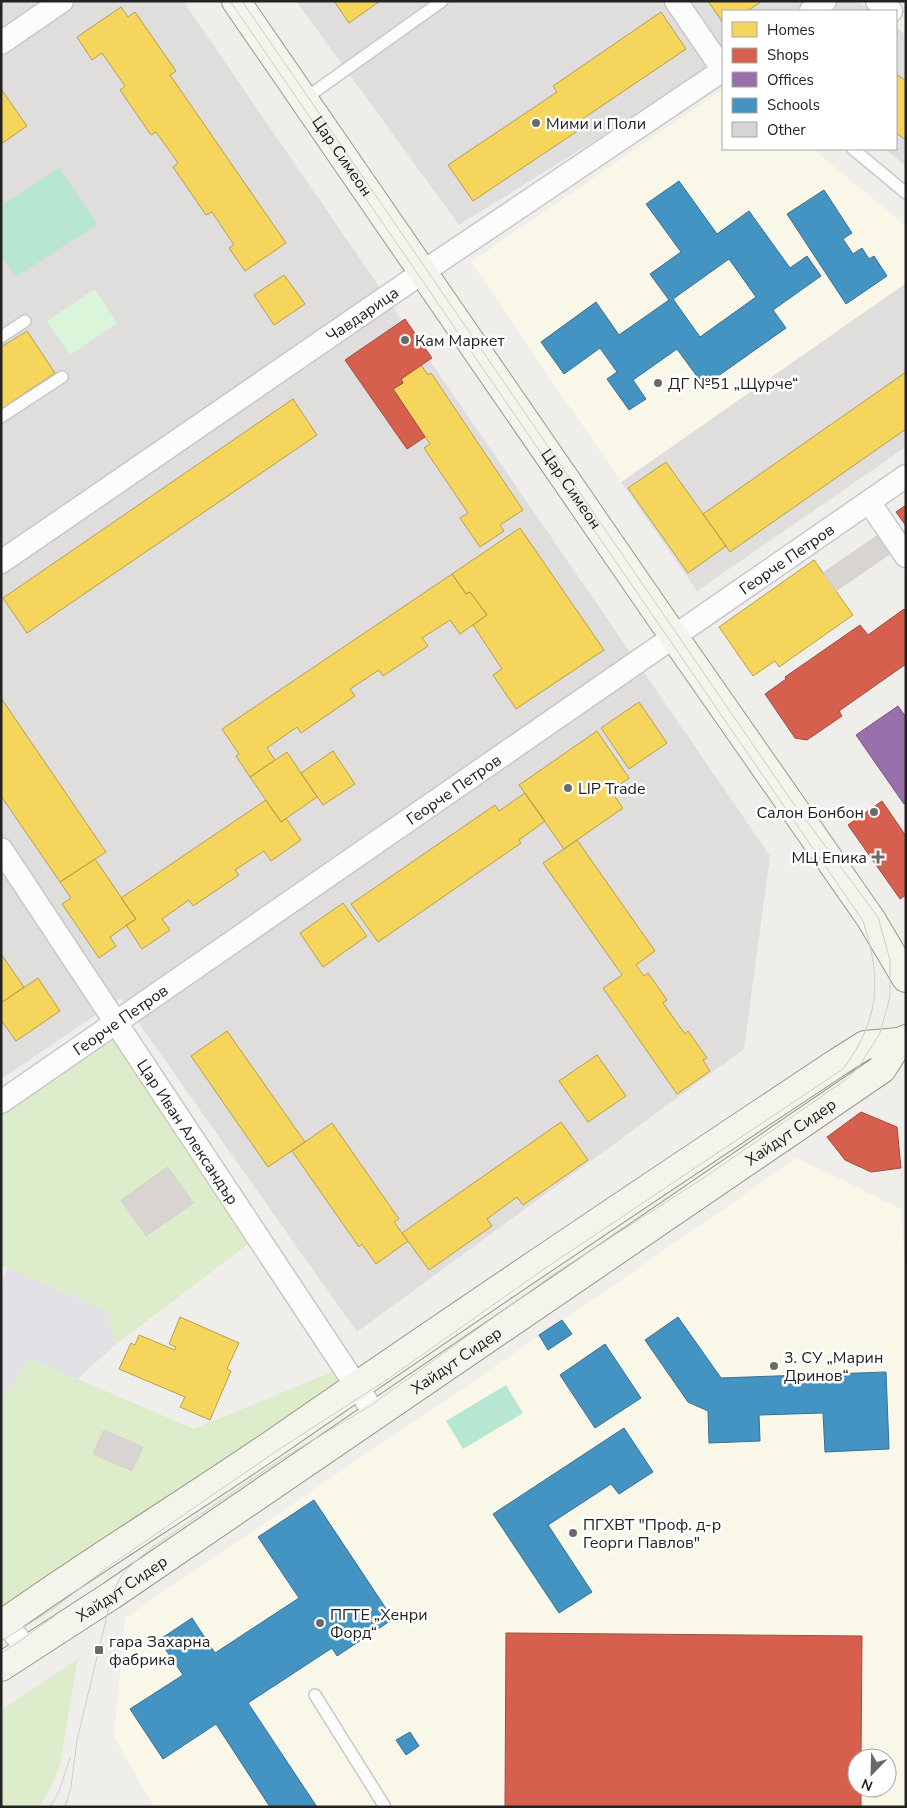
<svg xmlns="http://www.w3.org/2000/svg" width="907" height="1808" font-family="'Nunito Sans',sans-serif">
  <rect width="100%" height="100%" fill="#f0eeeb"/>
  <path fill="#dfdedc" d="M 1,1 L 183,1 L 770,856 L 744,1049 L 357,1332 L 121,998 L 1,1079 Z
    M 296,1 L 857,1 L 872,11 L 723,11 L 723,61 L 459,225 Z
    M 896,28 L 906,35 L 906,166 L 885,149 L 896,149 Z
    M 906,283 L 906,447 L 697,591 L 621,482 Z"/>
  <path fill="#f8f7e8" fill-rule="evenodd" d="M 723,89 L 723,149 L 813,149 L 906,226 L 906,283 L 621,482 L 471,262 Z
    M 797,1158 L 901,1209 L 906,1281 L 906,1807 L 154,1807 L 114,1737 L 125,1618 L 598,1296 ZM 857,1758 L 887,1758 L 887,1788 L 857,1788 Z"/>
  <path fill="#ddeccb" d="M 113,1035 L 251,1242 L 115,1345 L 108,1312 L 1,1265 L 1,1117 Z
    M 31,1359 L 194,1429 L 334,1371 L 344,1384 L 8,1612 L 1,1607 L 1,1400 Z
    M 78,1659 L 60,1765 L 50,1790 L 39,1807 L 1,1807 L 1,1710 Z"/>
  <path fill="#daf5da" d="M 95,289 L 117,323 L 70,355 L 47,321 Z"/>
  <path fill="#b7e6d2" d="M 59,168 L 97,224 L 16,277 L 1,255 L 1,206 Z
    M 506,1385 L 523,1413 L 463,1449 L 446,1421 Z"/>
  <path fill="#e2e1e5" d="M 8,1268 L 108,1312 L 115,1345 L 77,1379 L 31,1359 L 1,1400 L 1,1285 Z"/>
  <path fill="#f6d55c" stroke="#b69f4b" d="M 334,1 L 380,1 L 349,23 Z
    M 708,1 L 760,1 L 761,2 L 747,11 L 723,11 L 723,23 Z
    M 121,7 L 128,17 L 135,12 L 176,71 L 170,75 L 286,243 L 245,271 L 229,248 L 234,245 L 212,212 L 206,215 L 173,167 L 178,163 L 156,132 L 151,135 L 120,90 L 125,86 L 102,53 L 92,60 L 77,37 Z
    M 661,12 L 686,49 L 578,122 L 582,128 L 473,201 L 448,165 L 557,92 L 553,86 Z
    M 896,74 L 906,81 L 906,140 L 896,133 Z
    M 1,89 L 27,126 L 1,144 Z
    M 284,275 L 305,304 L 274,325 L 254,295 Z
    M 27,331 L 55,373 L 1,409 L 1,347 Z
    M 421,365 L 428,375 L 431,373 L 523,510 L 500,525 L 504,531 L 480,547 L 460,518 L 468,513 L 424,448 L 430,444 L 393,389 L 403,383 L 401,379 Z
    M 906,372 L 906,429 L 730,552 L 703,514 Z
    M 293,399 L 317,435 L 27,633 L 3,598 Z
    M 666,462 L 726,546 L 688,573 L 628,488 Z
    M 520,528 L 604,650 L 516,709 L 493,675 L 502,669 L 473,625 L 487,615 L 470,592 L 466,594 L 452,574 Z
    M 814,560 L 853,615 L 779,667 L 775,661 L 753,676 L 719,627 Z
    M 452,574 L 466,594 L 470,592 L 487,615 L 460,634 L 450,620 L 422,638 L 428,646 L 383,676 L 379,670 L 350,689 L 355,696 L 301,733 L 297,727 L 267,748 L 275,760 L 250,777 L 236,756 L 239,754 L 222,729 Z
    M 1,698 L 106,852 L 60,882 L 1,796 Z
    M 639,702 L 667,743 L 629,769 L 601,728 Z
    M 597,731 L 629,778 L 611,791 L 623,808 L 564,849 L 519,785 Z
    M 333,751 L 355,784 L 323,805 L 301,773 Z
    M 287,752 L 317,797 L 281,822 L 250,777 Z
    M 525,793 L 545,821 L 519,840 L 521,843 L 378,942 L 351,904 L 495,805 L 499,811 Z
    M 266,800 L 281,822 L 286,818 L 301,840 L 271,861 L 264,851 L 235,870 L 239,875 L 193,906 L 189,900 L 162,919 L 170,930 L 142,949 L 126,925 L 136,919 L 121,898 Z
    M 577,840 L 655,951 L 636,965 L 644,976 L 648,973 L 667,1000 L 663,1003 L 685,1034 L 688,1031 L 707,1058 L 703,1060 L 710,1071 L 677,1094 L 603,988 L 622,975 L 543,863 Z
    M 95,859 L 136,919 L 110,937 L 116,946 L 99,958 L 62,904 L 71,898 L 60,882 Z
    M 343,903 L 367,936 L 323,967 L 300,933 Z
    M 1,954 L 24,987 L 1,1003 Z
    M 38,978 L 60,1011 L 16,1041 L 1,1020 L 1,1003 Z
    M 227,1031 L 305,1142 L 268,1167 L 191,1056 Z
    M 597,1055 L 626,1096 L 588,1122 L 559,1081 Z
    M 561,1122 L 588,1160 L 523,1205 L 517,1197 L 487,1219 L 492,1226 L 429,1270 L 402,1233 Z
    M 332,1123 L 399,1219 L 394,1222 L 408,1241 L 376,1264 L 362,1244 L 359,1247 L 292,1151 Z
    M 180,1317 L 239,1343 L 227,1369 L 231,1371 L 210,1420 L 180,1407 L 185,1397 L 119,1369 L 131,1343 L 135,1345 L 139,1335 L 175,1350 L 176,1347 L 169,1344 Z"/>
  <path fill="#d6604d" stroke="#a04d40" d="M 405,319 L 432,358 L 401,379 L 403,383 L 393,389 L 425,437 L 407,449 L 345,360 Z
    M 906,505 L 906,526 L 896,512 Z
    M 904,609 L 906,611 L 906,664 L 839,711 L 842,716 L 807,740 L 795,738 L 765,694 L 786,679 L 785,677 L 860,625 L 868,635 Z
    M 882,801 L 906,836 L 906,895 L 900,899 L 848,825 Z
    M 861,1112 L 897,1127 L 901,1168 L 871,1172 L 845,1160 L 827,1137 Z
    M 506,1633 L 862,1636 L 861,1758 L 857,1758 L 857,1788 L 861,1788 L 861,1807 L 505,1807 Z"/>
  <path fill="#9970ab" stroke="#755982" d="M 898,706 L 906,717 L 906,803 L 904,804 L 856,735 Z"/>
  <path fill="#4393c3" stroke="#397193" fill-rule="evenodd" d="M 679,181 L 717,234 L 749,211 L 790,268 L 807,256 L 821,276 L 773,310 L 786,328 L 704,386 L 677,349 L 633,380 L 646,399 L 629,410 L 607,379 L 617,372 L 600,348 L 564,374 L 541,342 L 596,302 L 619,335 L 669,300 L 650,274 L 681,252 L 646,204 ZM 729,259 L 756,297 L 700,337 L 673,299 Z
    M 824,190 L 852,233 L 843,239 L 853,254 L 862,248 L 869,259 L 874,256 L 887,276 L 846,304 L 787,214 Z
    M 678,1317 L 721,1378 L 886,1372 L 889,1449 L 825,1452 L 823,1413 L 759,1415 L 760,1441 L 709,1443 L 708,1411 L 688,1402 L 645,1340 Z
    M 562,1320 L 572,1334 L 548,1350 L 539,1335 Z
    M 605,1344 L 641,1398 L 595,1428 L 560,1375 Z
    M 624,1428 L 653,1472 L 619,1494 L 611,1484 L 548,1525 L 592,1592 L 559,1613 L 493,1514 Z
    M 314,1500 L 393,1619 L 337,1656 L 332,1648 L 248,1703 L 317,1807 L 270,1807 L 216,1724 L 163,1759 L 130,1709 L 183,1675 L 159,1640 L 192,1618 L 215,1653 L 299,1598 L 258,1537 Z
    M 410,1732 L 419,1746 L 406,1755 L 396,1740 Z"/>
  <path fill="#d7d4d2" stroke="#d3d0cc" d="M 878,535 L 891,553 L 836,591 L 823,573 Z
    M 168,1167 L 193,1203 L 146,1236 L 121,1200 Z
    M 104,1430 L 143,1447 L 132,1471 L 93,1454 Z"/>
  <g fill="none" stroke-linecap="round" stroke-linejoin="round">
    <g stroke="#c9c8c7" stroke-width="14">
      <path id="lane" d="M 303,100 L 442,1
        M 853,149 L 906,193
        M 1,337 L 25,321
        M 1,417 L 62,377
        M 315,1695 L 385,1807"/>
    </g>
    <g stroke="#c9c8c7" stroke-width="25">
      <g id="street">
        <path d="M 676,1 L 723,70"/>
        <path d="M 877,1 L 891,11"/>
        <path d="M 811,11 L 825,1"/>
        <path d="M 1,43 L 62,1"/>
        <path d="M 869,502 L 906,556"/>
        <path id="s1" d="M 1,562 L 423,272 L 723,70"/>
        <path id="s2" d="M 1,849 L 375,1414"/>
        <path id="s3" d="M 1,1102 L 906,476"/>
        <path d="M 1,1618 L 28,1650"/>
      </g>
    </g>
    <g stroke="#999a82" stroke-width="30">
      <g id="secondary">
        <path id="s4" d="M 236,1 L 663,621 L 871,919 L 906,978"/>
        <path d="M 1,1625 C 89,1562 182,1506 271,1445 C 459,1315 648,1188 838,1062 L 865,1045 L 899,1042 L 906,1039"/>
        <path id="s5" d="M 1,1667 L 112,1595 L 882,1069 L 899,1042"/>
      </g>
    </g>
    <use href="#lane" stroke="#fdfcfc" stroke-width="11"/>
    <use href="#street" stroke="#fdfcfc" stroke-width="22"/>
    <use href="#secondary" stroke="#f4f4ed" stroke-width="28"/>
    <path stroke="#ccc" stroke-width="1" d="M 1,1641 L 53,1609 L 105,1569 L 278,1450 L 385,1381 L 547,1267 L 843,1069 C 880,1019 882,979 863,921 L 230,1
      M 1,1653 L 20,1641 L 60,1612
      M 50,1807 L 59,1791 L 70,1758
      M 65,1807 L 71,1787 L 77,1740 L 112,1595 L 121,1576 L 130,1566 L 154,1546 L 283,1458 L 370,1406 L 554,1274 L 705,1177 L 848,1078 L 860,1065 L 880,1033 L 890,997 L 890,960 L 878,917 L 791,800 L 242,1"/>
  </g>
  <g fill="#6a6968" stroke="#fff" stroke-width="2">
    <circle cx="536" cy="123" r="5"/>
    <circle cx="405" cy="340" r="5"/>
    <circle cx="658" cy="383" r="5"/>
    <circle cx="568" cy="788" r="5"/>
    <circle cx="874" cy="812" r="5"/>
    <path d="M875.5 849.5h5v5h5v5h-5v5h-5v-5h-5v-5h5z"/>
    <circle cx="774" cy="1366" r="5"/>
    <circle cx="573" cy="1533" r="5"/>
    <circle cx="320" cy="1623" r="5"/>
    <rect x="94" y="1645" width="10" height="10" rx="2.5"/>
  </g>
  <g text-anchor="middle" stroke-width="5" stroke-linejoin="round" paint-order="stroke">
    <g font-size="16" fill="#222" stroke="#fff" text-anchor="start">
      <text x="546" y="129">Мими и Поли</text>
      <text x="415" y="346">Кам Маркет</text>
      <text x="668" y="389">ДГ №51 „Щурче“</text>
      <text x="578" y="794">LIP Trade</text>
      <text x="864" y="818" text-anchor="end">Салон Бонбон</text>
      <text x="867" y="863" text-anchor="end">МЦ Епика</text>
      <text x="784" y="1363">3. СУ „Марин<tspan x="784" dy="18">Дринов“</tspan></text>
      <text x="583" y="1530">ПГХВТ "Проф. д-р<tspan x="583" dy="18">Георги Павлов"</tspan></text>
      <text x="330" y="1620">ПГТЕ „Хенри<tspan x="330" dy="18">Форд“</tspan></text>
      <text x="109" y="1647">гара Захарна<tspan x="109" dy="18">фабрика</tspan></text>
    </g>
    <g font-size="16" fill="#222" stroke="#fff">
      <text dy="6" stroke="none"><textPath href="#s4" startOffset="188">Цар Симеон</textPath></text>
      <text dy="6" stroke="none"><textPath href="#s1" startOffset="438">Чавдарица</textPath></text>
      <text dy="6" stroke="none"><textPath href="#s4" startOffset="592">Цар Симеон</textPath></text>
      <text dy="6" stroke="none"><textPath href="#s3" startOffset="955">Георче Петров</textPath></text>
      <text dy="6" stroke="none"><textPath href="#s3" startOffset="550">Георче Петров</textPath></text>
      <text dy="6" stroke="none"><textPath href="#s3" startOffset="145">Георче Петров</textPath></text>
      <text dy="6" stroke="none"><textPath href="#s2" startOffset="339">Цар Иван Александър</textPath></text>
      <text dy="6" stroke="none"><textPath href="#s5" startOffset="954">Хайдут Сидер</textPath></text>
      <text dy="6" stroke="none"><textPath href="#s5" startOffset="549">Хайдут Сидер</textPath></text>
      <text dy="6" stroke="none"><textPath href="#s5" startOffset="144">Хайдут Сидер</textPath></text>
    </g>
  </g>
  <rect width="907" height="1808" fill="none" stroke="#222222" stroke-width="5"/>
  <rect x="722" y="10" width="175" height="140" fill="#ffffff" stroke="#a7a7a7"/>
  <rect x="732" y="22" width="25" height="15" fill="#f6d55c" stroke="#a7a7a7"/>
  <text x="767" y="35" font-size="15" fill="#222222">Homes</text>
  <rect x="732" y="48" width="25" height="15" fill="#d6604d" stroke="#a7a7a7"/>
  <text x="767" y="60" font-size="15" fill="#222222">Shops</text>
  <rect x="732" y="72" width="25" height="15" fill="#9970ab" stroke="#a7a7a7"/>
  <text x="767" y="85" font-size="15" fill="#222222">Offices</text>
  <rect x="732" y="98" width="25" height="15" fill="#4393c3" stroke="#a7a7a7"/>
  <text x="767" y="110" font-size="15" fill="#222222">Schools</text>
  <rect x="732" y="122" width="25" height="15" fill="#d7d4d2" stroke="#a7a7a7"/>
  <text x="767" y="135" font-size="15" fill="#222222">Other</text>
  <g transform="translate(872 1773) rotate(203)"><circle r="24" fill="#ffffff" stroke="#a7a7a7"/>
  <path d="M0-4L9 19L0 12L-9 19Z" fill="#6a6968"/>
  <text y="-8" font-size="14" font-weight="bold" text-anchor="middle" fill="#222222">N</text>
  </g>
</svg>
